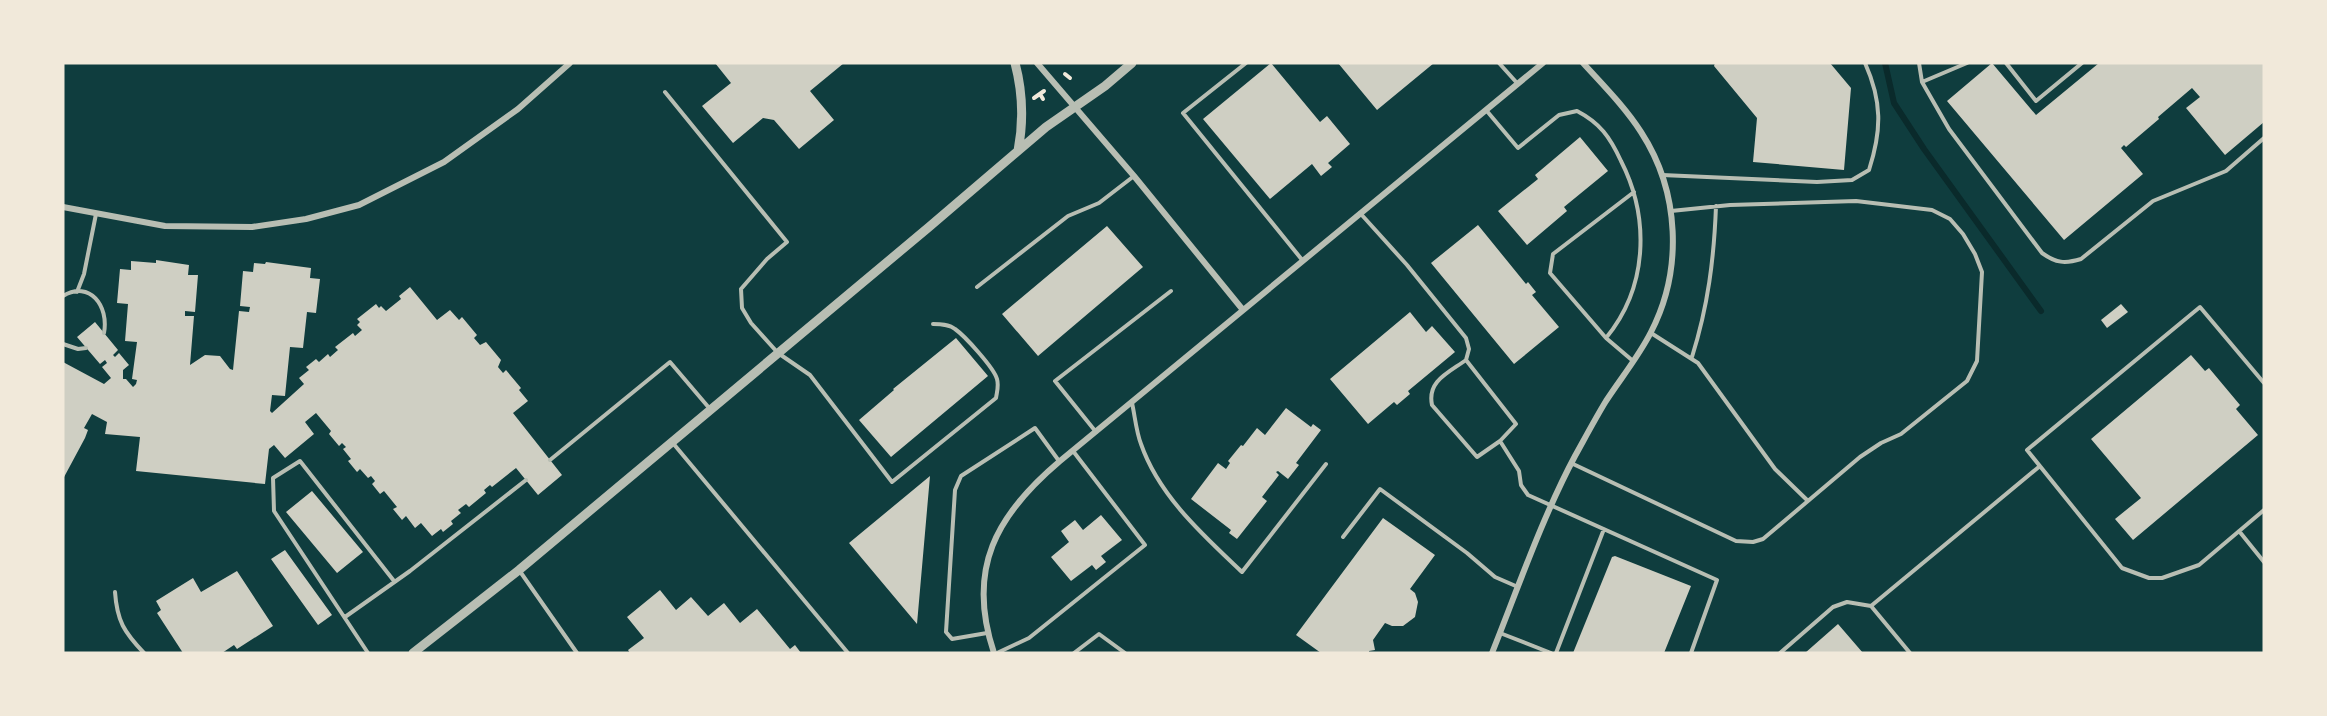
<svg xmlns="http://www.w3.org/2000/svg" width="2327" height="716" font-family="'Noto Sans',sans-serif">
  <rect width="100%" height="100%" fill="#0f3d3e"/>
  <g fill="none" stroke-linecap="round" stroke-linejoin="round">
    <path stroke="#0a2a2b" stroke-width="6" d="M 1885,63 L 1894,103 L 1924,149 L 2041,311"/>
  </g>
  <path fill="#cfcfc3" d="M 715,63 L 844,63 L 810,91 L 834,120 L 799,149 L 774,120 L 763,118 L 733,143 L 702,106 L 731,83 Z
    M 1271,63 L 1320,122 L 1327,116 L 1350,144 L 1328,163 L 1332,167 L 1321,176 L 1312,164 L 1270,199 L 1203,119 Z
    M 1338,63 L 1434,63 L 1377,110 Z
    M 1715,63 L 1830,63 L 1851,88 L 1844,170 L 1753,162 L 1757,118 L 1714,66 Z
    M 1992,63 L 2036,115 L 2099,63 L 2264,63 L 2264,122 L 2225,155 L 2186,108 L 2200,97 L 2192,88 L 2158,117 L 2159,119 L 2126,147 L 2124,145 L 2121,148 L 2143,174 L 2064,240 L 1947,101 Z
    M 1580,137 L 1608,171 L 1564,207 L 1567,211 L 1527,245 L 1498,211 L 1538,179 L 1535,175 Z
    M 1478,225 L 1526,284 L 1528,282 L 1536,292 L 1532,295 L 1559,327 L 1514,364 L 1431,263 Z
    M 1107,226 L 1143,267 L 1038,356 L 1002,314 Z
    M 156,260 L 189,265 L 188,275 L 198,275 L 195,312 L 185,311 L 185,316 L 194,316 L 190,365 L 205,355 L 220,356 L 230,369 L 233,370 L 239,311 L 249,312 L 250,307 L 240,306 L 243,271 L 253,272 L 254,263 L 265,264 L 266,262 L 311,268 L 310,278 L 320,279 L 316,313 L 307,312 L 303,348 L 290,347 L 285,396 L 272,395 L 270,411 L 272,413 L 304,384 L 299,378 L 309,370 L 306,367 L 316,359 L 319,362 L 328,354 L 330,357 L 338,350 L 335,347 L 353,333 L 355,336 L 362,330 L 357,325 L 360,322 L 357,319 L 376,304 L 379,308 L 381,306 L 386,311 L 401,299 L 399,296 L 410,287 L 437,320 L 450,310 L 459,320 L 462,317 L 477,335 L 474,338 L 480,345 L 486,342 L 501,360 L 498,367 L 503,373 L 506,370 L 521,388 L 519,390 L 528,401 L 513,413 L 562,475 L 538,495 L 516,468 L 492,487 L 490,485 L 484,490 L 486,493 L 469,507 L 466,504 L 458,510 L 461,513 L 451,521 L 453,524 L 443,532 L 441,529 L 432,536 L 421,523 L 415,528 L 406,516 L 402,520 L 393,509 L 397,507 L 384,491 L 380,494 L 372,484 L 375,481 L 371,476 L 368,478 L 360,469 L 357,472 L 348,461 L 351,459 L 343,449 L 346,447 L 342,443 L 339,446 L 329,434 L 331,431 L 316,413 L 305,422 L 314,434 L 285,458 L 274,445 L 269,449 L 265,484 L 136,471 L 140,437 L 105,434 L 107,422 L 92,414 L 84,428 L 88,430 L 85,438 L 63,479 L 63,362 L 104,384 L 111,378 L 102,367 L 107,363 L 105,360 L 100,364 L 77,337 L 95,322 L 118,350 L 113,355 L 115,357 L 119,353 L 129,365 L 123,370 L 123,379 L 126,379 L 133,387 L 136,384 L 137,380 L 132,379 L 137,342 L 125,341 L 128,304 L 117,303 L 120,269 L 131,270 L 131,261 L 156,263 Z
    M 2121,304 L 2128,312 L 2107,328 L 2101,320 Z
    M 1410,312 L 1426,332 L 1432,326 L 1455,352 L 1408,391 L 1410,394 L 1397,405 L 1394,402 L 1368,424 L 1330,379 Z
    M 956,338 L 988,376 L 891,457 L 859,420 L 894,390 L 893,389 Z
    M 2191,355 L 2205,371 L 2209,368 L 2240,405 L 2236,409 L 2258,435 L 2133,540 L 2115,519 L 2141,498 L 2091,439 Z
    M 1286,408 L 1311,427 L 1313,424 L 1321,430 L 1296,463 L 1299,465 L 1288,479 L 1278,471 L 1276,472 L 1279,475 L 1262,497 L 1267,501 L 1237,539 L 1229,533 L 1231,530 L 1191,499 L 1218,463 L 1226,469 L 1230,463 L 1228,461 L 1241,445 L 1243,446 L 1257,428 L 1265,435 Z
    M 930,476 L 917,624 L 849,543 Z
    M 312,491 L 363,552 L 337,573 L 286,512 Z
    M 1101,515 L 1122,540 L 1101,556 L 1106,562 L 1096,570 L 1092,565 L 1071,581 L 1051,557 L 1069,542 L 1061,531 L 1075,520 L 1083,530 Z
    M 1383,518 L 1435,555 L 1410,589 L 1415,593 L 1418,602 L 1415,617 L 1403,626 L 1392,626 L 1385,623 L 1373,640 L 1375,650 L 1369,651 L 1369,653 L 1321,653 L 1296,635 Z
    M 285,550 L 332,615 L 318,625 L 271,559 Z
    M 1615,556 L 1691,586 L 1664,653 L 1573,653 L 1612,557 Z
    M 237,571 L 273,626 L 237,649 L 234,645 L 222,653 L 183,653 L 157,613 L 161,610 L 156,601 L 193,578 L 201,592 Z
    M 660,590 L 676,610 L 691,597 L 708,616 L 724,603 L 740,623 L 757,609 L 790,649 L 795,645 L 801,653 L 630,653 L 628,650 L 644,638 L 627,617 Z
    M 1838,624 L 1863,653 L 1805,653 Z"/>
  <g fill="none" stroke-linecap="round" stroke-linejoin="round">
    <path stroke="#f1e9da" stroke-width="4" d="M 1065,74 L 1070,78
      M 1040,94 L 1043,99
      M 1034,98 L 1044,91"/>
    <path stroke="#b8beb3" stroke-width="4" d="M 1246,63 L 1183,113 L 1303,261
      M 1499,63 L 1517,83
      M 1919,63 L 1922,82 L 1949,129 L 2042,253 C 2056,263 2065,264 2081,259 L 2153,201 L 2226,171 L 2264,138
      M 2006,63 L 2036,101 L 2082,63
      M 1922,82 L 1967,63
      M 665,92 L 787,242 L 767,259 L 741,289 L 742,308 L 751,323 L 778,353 L 810,375 L 892,482 L 996,398 C 997,391 999,386 997,379 C 994,368 965,336 955,329 C 949,324 940,324 933,324
      M 1486,110 L 1518,148 L 1559,115 L 1577,111 C 1600,123 1610,137 1621,161 C 1650,218 1648,287 1606,338 L 1633,361
      M 1662,175 L 1817,182 L 1852,180 L 1869,170 C 1882,130 1882,101 1865,63
      M 1360,213 L 1407,265 L 1466,338 L 1469,349 L 1466,360 L 1516,424 L 1500,441 L 1519,471 L 1521,485 L 1528,495 L 1717,580 L 1691,653
      M 977,287 L 1068,216 L 1099,203 L 1134,176
      M 77,292 L 84,274 L 96,214
      M 63,296 C 90,280 109,306 104,333
      M 1651,333 L 1698,363 L 1775,469 L 1807,500
      M 1606,338 L 1550,273 L 1553,254 L 1634,192
      M 63,344 L 78,349 L 86,348
      M 1692,357 C 1708,306 1714,259 1716,206
      M 1466,360 C 1448,373 1427,381 1432,405 L 1477,457 L 1500,441
      M 2264,383 L 2200,307 L 2027,450 L 2122,568 L 2149,578 L 2162,578 L 2199,565 L 2264,510
      M 1132,403 C 1135,416 1136,431 1141,444 C 1159,496 1203,535 1242,572 L 1326,464
      M 1096,432 L 1055,381 L 1171,291
      M 672,442 L 848,653
      M 550,460 L 670,362 L 710,409
      M 1571,463 L 1736,541 L 1753,542 L 1763,539 L 1860,457 L 1881,443 L 1901,434 L 1967,381 L 1977,361 L 1982,272 L 1975,254 L 1963,234 L 1950,219 L 1932,210 L 1856,201 L 1730,205 L 1671,211
      M 2239,531 L 2264,562
      M 1343,537 L 1380,489 L 1467,553 L 1495,577 L 1518,587
      M 519,570 L 577,653
      M 115,592 C 117,621 124,632 144,653
      M 345,617 L 410,571 L 526,480
      M 987,633 L 952,639 L 946,632 L 955,490 L 961,476 L 1035,428 L 1059,461
      M 1500,633 L 1551,653
      M 368,653 L 274,511 L 273,478 L 300,461 L 394,581
      M 997,653 L 1029,638 L 1145,545 L 1073,451
      M 1074,653 L 1099,634 L 1125,653
      M 1556,653 L 1604,529
      M 1780,653 L 1833,607 L 1847,602 L 1871,606
      M 1910,653 L 1871,606 L 2040,466"/>
    <path stroke="#b8beb3" stroke-width="6" d="M 1037,63 L 1134,176 L 1243,310
      M 63,207 L 165,226 L 252,227 L 306,219 L 359,205 L 444,162 L 518,109 L 570,63
      M 994,653 C 966,569 996,515 1060,461 L 1543,63
      M 1492,653 C 1518,588 1542,518 1575,456 C 1585,438 1595,419 1606,401 C 1621,378 1639,356 1651,332 C 1683,270 1680,192 1641,132 C 1625,107 1603,85 1583,63"/>
    <path stroke="#b8beb3" stroke-width="9" d="M 1015,63 C 1023,93 1024,120 1018,151
      M 413,653 L 519,570 L 929,227 L 1046,127 L 1105,86 L 1132,63"/>
  </g>
  <rect width="2327" height="716" fill="none" stroke="#f1e9da" stroke-width="129"/>
</svg>
